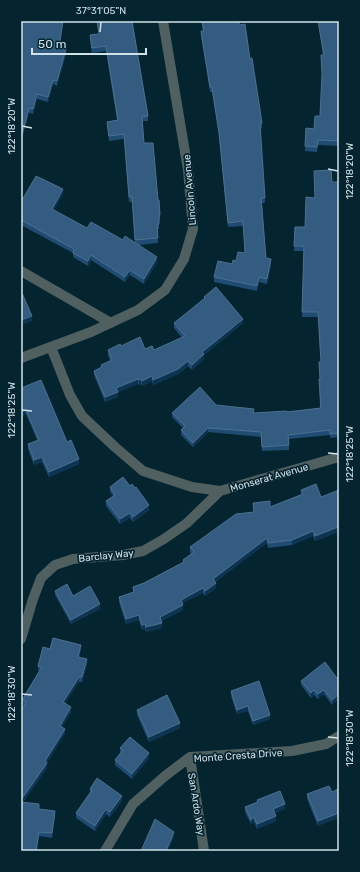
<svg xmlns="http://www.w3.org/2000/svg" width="360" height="872" font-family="Rubik,sans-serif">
  <rect width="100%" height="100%" fill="#04242f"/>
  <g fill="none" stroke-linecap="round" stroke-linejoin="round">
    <path stroke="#505f60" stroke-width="10" d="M 21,271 L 111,323
      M 51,347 L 70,395 L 82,416 L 115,447 L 143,471 L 192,487 L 220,491 L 339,457
      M 21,358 L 91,332 L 138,310 L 165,290 L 184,259 L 193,229 L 188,170 L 163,21
      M 21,639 L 33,599 L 41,578 L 55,565 L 73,559 L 123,555 L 143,551 L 164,539 L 187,523 L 220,491
      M 190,757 L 204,851
      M 105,851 L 133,804 L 165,776 L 190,757 L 292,751 L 326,744 L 339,736"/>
  </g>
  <path fill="#204c74" d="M 21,21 L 63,21 L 60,47 L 66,54 L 57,86 L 53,84 L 48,102 L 37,99 L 33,114 L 29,113 L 21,143 Z
    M 97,21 L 132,21 L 148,116 L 148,121 L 142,121 L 144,143 L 158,200 L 160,215 L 160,220 L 159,220 L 159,229 L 157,229 L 158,243 L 138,245 L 157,262 L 144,284 L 130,275 L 125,282 L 91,260 L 88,266 L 73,257 L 73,253 L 21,225 L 21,202 L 63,194 L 54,210 L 87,228 L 123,240 L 135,242 L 132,202 L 129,202 L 124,139 L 109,141 L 107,127 L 107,122 L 117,120 L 106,51 L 92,53 L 90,40 L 90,35 L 99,34 Z
    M 201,21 L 239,21 L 250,59 L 262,123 L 262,128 L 260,129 L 265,203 L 262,203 L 266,258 L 271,264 L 267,284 L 259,282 L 257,291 L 214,282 L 214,277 L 245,253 L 243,226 L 228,227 L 219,137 L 212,92 L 210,92 L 201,36 L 201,31 L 203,31 Z
    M 318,21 L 339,21 L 339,146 L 318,145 L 317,152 L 305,151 L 306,128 L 314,129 L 320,116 L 323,55 Z
    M 332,182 L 339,182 L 339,437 L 330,438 L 330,435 L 289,439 L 289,450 L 262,451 L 261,437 L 208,432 L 193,447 L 181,435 L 181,430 L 183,428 L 172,417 L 172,413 L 216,405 L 254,413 L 287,412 L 320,408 L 319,379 L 320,379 L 319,362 L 321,362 L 318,317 L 302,317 L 304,251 L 294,251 L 295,227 L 305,227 L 314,198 Z
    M 204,297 L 243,323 L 204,355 L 204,359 L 192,370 L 188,366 L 178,374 L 153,385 L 152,381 L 142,386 L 141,384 L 139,385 L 138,384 L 118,392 L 118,397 L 105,402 L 94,375 L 94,371 L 101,367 L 101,365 L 110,361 L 108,355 L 108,350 L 121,346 L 154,350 L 182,338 L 174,328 L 174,323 L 204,299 Z
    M 21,388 L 67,442 L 79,464 L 49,477 L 42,462 L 34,465 L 28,449 L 28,444 L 37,440 L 26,414 L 21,417 Z
    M 130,486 L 149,510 L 133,522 L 130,518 L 120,524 L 106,506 L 106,501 L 113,496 L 110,492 L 110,487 Z
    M 301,490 L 321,497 L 339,490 L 339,535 L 338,532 L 315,541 L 313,536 L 292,545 L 268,548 L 267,543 L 215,582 L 216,588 L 205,596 L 203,593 L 182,603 L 183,610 L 161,621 L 162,628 L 146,632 L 145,629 L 142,630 L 139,620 L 126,624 L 119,602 L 119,597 L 133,593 L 133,587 L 144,583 L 183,562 L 183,560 L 191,554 L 190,552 L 190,547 L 253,512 L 253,503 L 270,507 L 301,495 Z
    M 55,591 L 73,596 L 100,609 L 71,624 L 55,595 Z
    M 50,649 L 81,650 L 79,657 L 87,664 L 82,682 L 79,682 L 65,703 L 71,712 L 62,727 L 65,733 L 47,763 L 47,768 L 23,802 L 55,816 L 52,838 L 39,836 L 37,851 L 21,851 L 21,711 L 24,706 L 22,705 L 22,700 L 39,671 L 38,670 L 38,666 Z
    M 301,681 L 339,681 L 332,705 L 324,694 L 318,699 L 314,695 L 311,698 L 301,685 Z
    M 231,691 L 270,719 L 253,725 L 248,711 L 237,714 L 231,696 Z
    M 137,710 L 180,728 L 149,742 L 137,715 Z
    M 120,748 L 149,758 L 132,779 L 115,765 L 115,760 L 120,753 Z
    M 90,789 L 122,801 L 110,817 L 106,814 L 95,831 L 76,818 L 76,813 L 90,793 Z
    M 332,792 L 318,826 L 307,799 L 307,794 Z
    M 257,800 L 285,809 L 275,813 L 276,821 L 257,829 L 254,822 L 251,824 L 245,812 L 245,807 L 257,802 Z"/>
  <path fill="#0d3553" d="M 63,21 L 59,52 L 59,47 Z
    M 66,49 L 66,54 L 57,86 L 57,81 Z
    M 53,80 L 53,84 L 48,102 L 48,97 Z
    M 37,94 L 37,99 L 33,114 L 33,109 Z
    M 29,108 L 29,113 L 21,143 L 21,139 Z
    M 63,189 L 63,194 L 52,214 L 52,209 Z
    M 91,255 L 91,260 L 88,266 L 88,261 Z
    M 157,257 L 157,262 L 144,284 L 144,279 Z
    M 271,259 L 271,264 L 267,284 L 267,279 Z
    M 130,270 L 130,275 L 125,282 L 125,277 Z
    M 259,277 L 259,282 L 257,291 L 257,286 Z
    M 32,316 L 32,321 L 21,325 L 21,320 Z
    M 243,319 L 243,323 L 204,355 L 204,359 L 192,370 L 192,365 L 202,352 Z
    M 188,361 L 188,366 L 178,374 L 153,385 L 153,380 Z
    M 152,376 L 152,381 L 142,386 L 142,381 Z
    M 138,379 L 138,384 L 118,392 L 118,397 L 105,402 L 105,397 L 116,388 Z
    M 141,379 L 141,384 L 139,385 L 139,380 Z
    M 26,410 L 26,414 L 21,417 L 21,412 Z
    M 208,428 L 208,432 L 193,447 L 193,443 Z
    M 42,457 L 42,462 L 34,465 L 34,460 Z
    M 79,459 L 79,464 L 49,477 L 49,472 Z
    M 149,505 L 149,510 L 133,522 L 133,517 Z
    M 130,513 L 130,518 L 120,524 L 120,519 Z
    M 338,527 L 338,532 L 315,541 L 315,536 Z
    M 313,531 L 313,536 L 292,545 L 292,540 Z
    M 267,538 L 267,543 L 213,584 L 213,579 Z
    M 216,583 L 216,588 L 205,596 L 205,591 Z
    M 203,588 L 203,593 L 181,604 L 181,600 Z
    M 100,604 L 100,609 L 71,624 L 71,620 Z
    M 183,605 L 183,610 L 160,622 L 160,617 Z
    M 139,615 L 139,620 L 126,624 L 126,619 Z
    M 162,623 L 162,628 L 146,632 L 146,627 Z
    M 145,624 L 145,629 L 142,630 L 142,625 Z
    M 81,645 L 81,650 L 78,662 L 78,657 Z
    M 87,659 L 87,664 L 82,682 L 82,677 Z
    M 79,677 L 79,682 L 63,707 L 63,702 Z
    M 314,690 L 314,695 L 311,698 L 311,693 Z
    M 324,690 L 324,694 L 318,699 L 318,694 Z
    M 339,694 L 339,699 L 332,705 L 332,700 Z
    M 248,706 L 248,711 L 237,714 L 237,710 Z
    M 71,707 L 71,712 L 60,730 L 60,726 Z
    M 270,715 L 270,719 L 253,725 L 253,721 Z
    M 180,723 L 180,728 L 149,742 L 149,737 Z
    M 65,729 L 65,733 L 45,766 L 45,761 Z
    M 149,753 L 149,758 L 132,779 L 132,774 Z
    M 47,763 L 47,768 L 21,804 L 21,800 Z
    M 122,796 L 122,801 L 110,817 L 110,812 Z
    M 285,804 L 285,809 L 273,814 L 273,809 Z
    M 106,809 L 106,814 L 95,831 L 95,826 Z
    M 55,811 L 55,816 L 52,838 L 52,833 Z
    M 339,813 L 339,818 L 318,826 L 318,821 Z
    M 276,816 L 276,821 L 257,829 L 257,824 Z
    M 254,817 L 254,822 L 251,824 L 251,820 Z
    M 39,832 L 37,851 L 36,851 Z
    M 174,832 L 174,837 L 168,851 L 166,851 Z"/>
  <path fill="#335c80" stroke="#4c7191" d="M 21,21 L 63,21 L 59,47 L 66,49 L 57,81 L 53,80 L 48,97 L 37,94 L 33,109 L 29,108 L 21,139 Z
    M 97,21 L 132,21 L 148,116 L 142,117 L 144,143 L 153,143 L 158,200 L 159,200 L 160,215 L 159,215 L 159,224 L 157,225 L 158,238 L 135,240 L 132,197 L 129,197 L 124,134 L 109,136 L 107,122 L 118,120 L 106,46 L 92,48 L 90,35 L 99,34 Z
    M 202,21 L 239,21 L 240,25 L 245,24 L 250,59 L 252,58 L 262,123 L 260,124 L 265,198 L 261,198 L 266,258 L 271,259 L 267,279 L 259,277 L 257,286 L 214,277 L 218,261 L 232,264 L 233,260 L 236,261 L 238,252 L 245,253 L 243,221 L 228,223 L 219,132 L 212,87 L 210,87 L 201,31 L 204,31 Z
    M 318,21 L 339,21 L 339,141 L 318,140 L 317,147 L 305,146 L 306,128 L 314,129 L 315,116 L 320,116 L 322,74 L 321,55 L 324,55 Z
    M 331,170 L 332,182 L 339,182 L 339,433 L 330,434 L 330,430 L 288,435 L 289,445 L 262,447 L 261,432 L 208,428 L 193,443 L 181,430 L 185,426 L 172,413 L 200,387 L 216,405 L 254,409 L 253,413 L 287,411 L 287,412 L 321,408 L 319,379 L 320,379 L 319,362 L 321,362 L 318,312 L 302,312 L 304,246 L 294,246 L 295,227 L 305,227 L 306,197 L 315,198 L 314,171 Z
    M 36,176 L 63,189 L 52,209 L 87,228 L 91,222 L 123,240 L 125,236 L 157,257 L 144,279 L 130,270 L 125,277 L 91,255 L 88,261 L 73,253 L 74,249 L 21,220 L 21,202 Z
    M 216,287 L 243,319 L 202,352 L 204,354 L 192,365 L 188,361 L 178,369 L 153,380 L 152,376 L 142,381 L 141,379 L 139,380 L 138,379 L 116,388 L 118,392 L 105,397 L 94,371 L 102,367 L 101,365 L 112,360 L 108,350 L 120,344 L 121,346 L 140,337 L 145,349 L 152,346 L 154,350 L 185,336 L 174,323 L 205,298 L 204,297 Z
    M 21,293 L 22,293 L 32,316 L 21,320 Z
    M 41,380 L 67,442 L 71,440 L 79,459 L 49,472 L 42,457 L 34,460 L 28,444 L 39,440 L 26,410 L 21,412 L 21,388 Z
    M 123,477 L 130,486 L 132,484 L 135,488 L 136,487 L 149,505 L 133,517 L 130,513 L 120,519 L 106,501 L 115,495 L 110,487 Z
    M 316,484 L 321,497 L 339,490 L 339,530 L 338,527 L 315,536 L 313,531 L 292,540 L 268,543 L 267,538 L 213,579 L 216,583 L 205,591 L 203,588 L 181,600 L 183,605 L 160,617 L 162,623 L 146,627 L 145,624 L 142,625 L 139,615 L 126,619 L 119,597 L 134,592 L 133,587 L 144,583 L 184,562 L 183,560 L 194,552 L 190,547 L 236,514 L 254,512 L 253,503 L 270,501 L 270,507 L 303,494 L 301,490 Z
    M 67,584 L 73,596 L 90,586 L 100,604 L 71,620 L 55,591 Z
    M 53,638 L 81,645 L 78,657 L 87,659 L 82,677 L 79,677 L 63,702 L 71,707 L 60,726 L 65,729 L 45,761 L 47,763 L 21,800 L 21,728 L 22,726 L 21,725 L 21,711 L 26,702 L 22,700 L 42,667 L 38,666 L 43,647 L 50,649 Z
    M 325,662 L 339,681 L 339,694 L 332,700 L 324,690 L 318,694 L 314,690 L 311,693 L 301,681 Z
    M 259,681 L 270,715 L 253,721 L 248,706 L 237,710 L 231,691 Z
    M 167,695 L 180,723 L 149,737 L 137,710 Z
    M 130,737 L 149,753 L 132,774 L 115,760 L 123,750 L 120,748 Z
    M 97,778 L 122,796 L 110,812 L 106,809 L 95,826 L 76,813 L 92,790 L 90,789 Z
    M 329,786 L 332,792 L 338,789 L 339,793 L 339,808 L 338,808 L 339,813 L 318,821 L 307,794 Z
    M 280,791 L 285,804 L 273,809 L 276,816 L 257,824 L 254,817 L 251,820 L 245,807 L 258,802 L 257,800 Z
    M 21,802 L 39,804 L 39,809 L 55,811 L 52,833 L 39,832 L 36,851 L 21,851 Z
    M 155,819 L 174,832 L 166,851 L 141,851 Z"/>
  <path fill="none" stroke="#d0e1e9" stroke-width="1.5" d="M 100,32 L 101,22M 22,126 L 32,128M 328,169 L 338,171M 22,410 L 32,411M 328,453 L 338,454M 22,694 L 32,695M 328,737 L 338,738"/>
  <g text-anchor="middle" stroke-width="3.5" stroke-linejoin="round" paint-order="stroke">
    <g font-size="10" fill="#d0e1e9" stroke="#04242f">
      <text transform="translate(189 190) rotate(-95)" y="4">Lincoln Avenue</text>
      <text transform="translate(269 477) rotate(-16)" y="4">Monserat Avenue</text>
      <text transform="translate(106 555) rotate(-6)" y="4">Barclay Way</text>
      <text transform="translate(238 755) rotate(-4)" y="4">Monte Cresta Drive</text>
      <text transform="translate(197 804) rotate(81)" y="4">San Ardo Way</text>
    </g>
  </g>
  <rect width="360" height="872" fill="none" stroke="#04242f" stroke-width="44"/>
  <path d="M32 48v6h114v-6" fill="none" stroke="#d0e1e9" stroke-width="2"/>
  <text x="38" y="48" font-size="12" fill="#d0e1e9" stroke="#04242f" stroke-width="3" paint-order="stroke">50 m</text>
  <rect x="22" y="22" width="316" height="828" fill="none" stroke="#d0e1e9" stroke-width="1.5"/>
  <g font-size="10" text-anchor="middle" fill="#d0e1e9">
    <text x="101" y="14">37°31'05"N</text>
    <text transform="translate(11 126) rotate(-90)" y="4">122°18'20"W</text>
    <text transform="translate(349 171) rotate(-90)" y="4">122°18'20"W</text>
    <text transform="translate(11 410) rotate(-90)" y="4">122°18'25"W</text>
    <text transform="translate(349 454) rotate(-90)" y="4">122°18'25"W</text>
    <text transform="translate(11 694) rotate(-90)" y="4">122°18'30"W</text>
    <text transform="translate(349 738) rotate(-90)" y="4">122°18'30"W</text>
  </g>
</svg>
